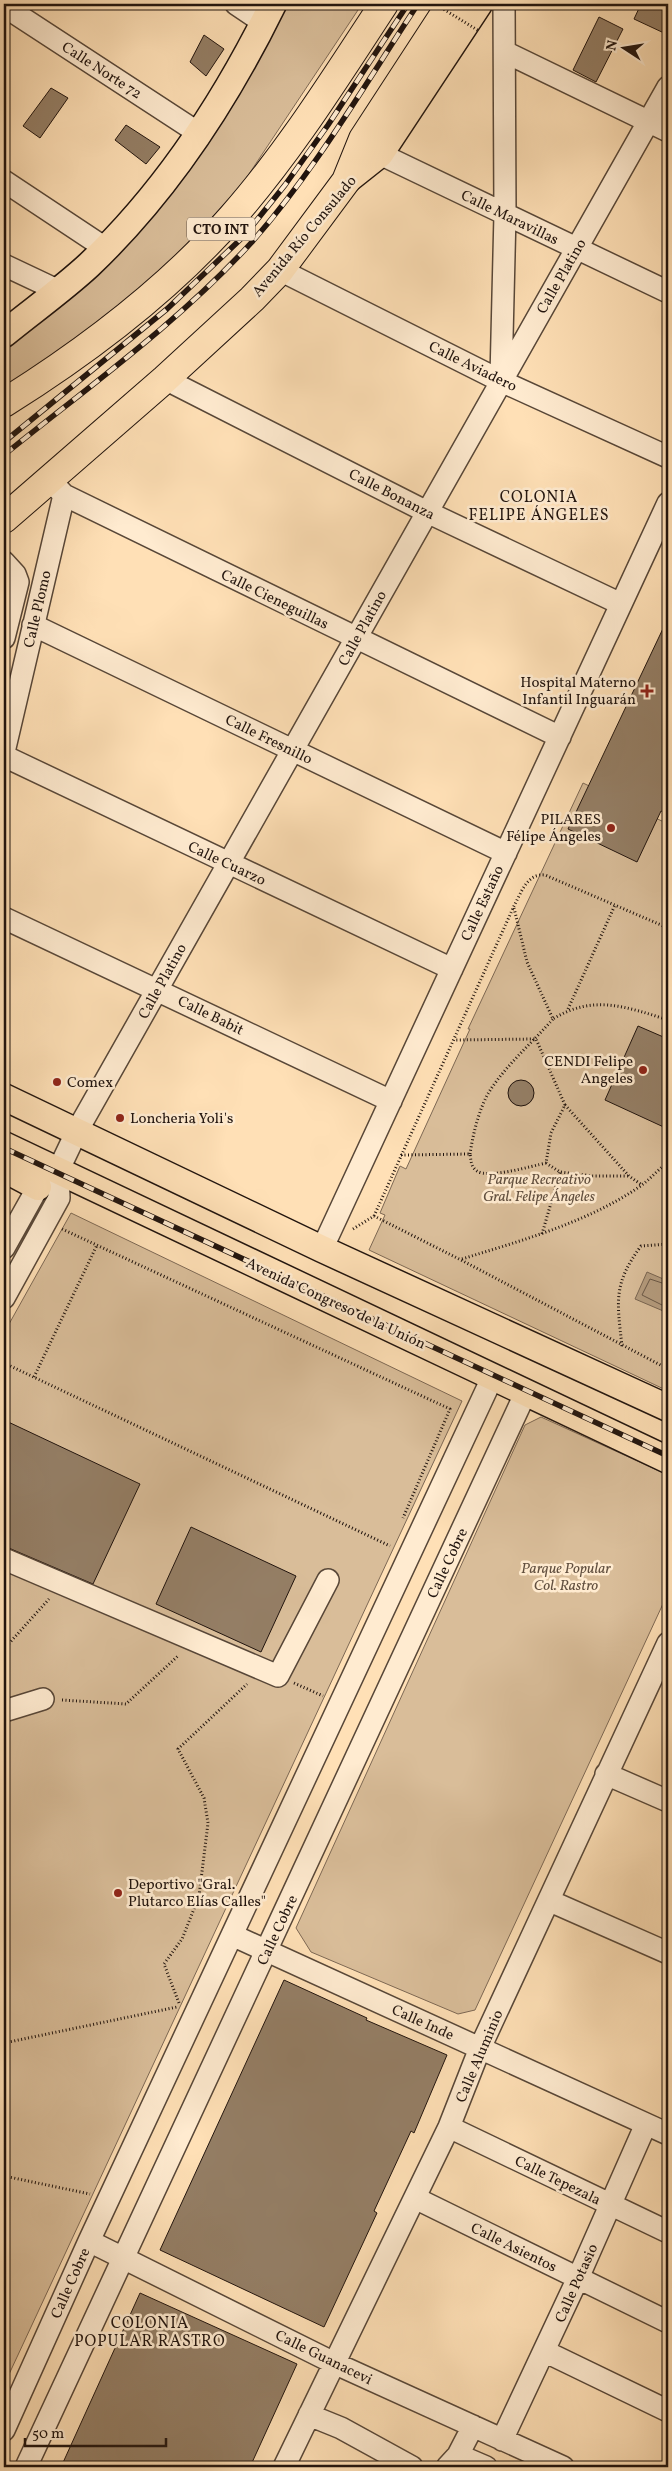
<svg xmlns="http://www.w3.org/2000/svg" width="672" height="2471" font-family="Vollkorn,serif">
  <rect width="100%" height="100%" fill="#ffe0b6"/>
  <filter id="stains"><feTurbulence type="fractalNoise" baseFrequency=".004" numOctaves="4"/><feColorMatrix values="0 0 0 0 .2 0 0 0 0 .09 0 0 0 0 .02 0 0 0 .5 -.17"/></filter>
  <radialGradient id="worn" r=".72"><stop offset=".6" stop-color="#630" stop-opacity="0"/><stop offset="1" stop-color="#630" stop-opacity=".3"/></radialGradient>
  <path fill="#d9bd99" stroke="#7d6854" d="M 286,4 L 362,4 L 241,186 L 156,278 L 63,355 L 4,386 L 4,350 L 111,258 Z
    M 583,783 L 668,824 L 668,1391 L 369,1250 L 385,1215 L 380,1213 L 400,1166 L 406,1169 L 470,1029 L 468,1029 Z
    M 71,1213 L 462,1401 L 4,2385 L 4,1333 Z
    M 541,1417 L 668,1475 L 668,1593 L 475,2010 L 458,2014 L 311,1952 L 296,1928 L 525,1425 Z"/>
  <path fill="#b49b7d" stroke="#796551" d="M 647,1272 L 668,1281 L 668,1313 L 635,1299 Z"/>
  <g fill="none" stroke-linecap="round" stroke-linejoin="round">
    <path stroke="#6a5846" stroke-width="1" d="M 668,1285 L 650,1279 L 642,1295 L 668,1308"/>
  </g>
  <path fill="#947e65" stroke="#21140e" d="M 641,4 L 658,4 L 668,8 L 664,33 L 634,19 Z
    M 599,17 L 623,29 L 596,82 L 573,70 Z
    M 204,35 L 224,49 L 206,76 L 190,62 Z
    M 51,88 L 68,98 L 40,138 L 23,126 Z
    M 126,125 L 160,147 L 146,164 L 115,140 Z
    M 668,618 L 668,814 L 661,811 L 637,862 L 568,829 Z
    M 638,1026 L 668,1039 L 668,1129 L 605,1100 Z
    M508 1093a13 13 0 1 1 26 0a13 13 0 1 1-26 0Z
    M 4,1420 L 140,1484 L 93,1584 L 4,1546 Z
    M 191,1527 L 296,1576 L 261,1652 L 156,1604 Z
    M 284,1980 L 367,2018 L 366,2020 L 447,2055 L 414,2133 L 411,2131 L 374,2211 L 377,2213 L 324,2327 L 160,2250 Z
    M 140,2293 L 297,2364 L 250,2467 L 61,2467 Z"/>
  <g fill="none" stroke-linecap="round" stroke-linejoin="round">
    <g stroke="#584738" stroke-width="24">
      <path id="minor" d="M 236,4 L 264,23
        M 4,6 L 200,134
        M 505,52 L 668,131
        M 380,154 L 668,292
        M 4,181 L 105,248
        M 4,265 L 59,291
        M 280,270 L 501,381 L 668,457
        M 501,378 L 505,214 L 504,4
        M 165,379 L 427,512 L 621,604
        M 49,479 L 64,495 L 560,737
        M 4,562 L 15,574 L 18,582 L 4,638
        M 33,625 L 506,853
        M 4,752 L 64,495
        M 4,756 L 452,969
        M 4,918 L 391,1101
        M 4,1248 L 38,1187 L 58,1171 L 77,1131 L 668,87
        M 322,1249 L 668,503
        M 4,1298 L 59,1198 L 58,1171
        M 4,1559 L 278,1676 L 328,1580
        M 4,1711 L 43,1699
        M 606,1774 L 668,1801
        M 550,1901 L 668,1953
        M 232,1935 L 668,2134
        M 449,2127 L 668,2232
        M 415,2198 L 668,2322
        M 89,2241 L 334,2363 L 563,2467
        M 544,2351 L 668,2411
        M 309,2415 L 341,2428 L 412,2467
        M 4,2430 L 89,2241 L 493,1376
        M 502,2440 L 578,2278 L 646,2124
        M 458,2455 L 486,2467
        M 26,2467 L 526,1392
        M 284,2467 L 449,2127 L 480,2048 L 668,1643
        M 447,2467 L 458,2455 L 473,2426"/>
    </g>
    <g stroke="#21140e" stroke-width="29">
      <path id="major" d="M 346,181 L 380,154 L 479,4
        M 4,334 C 32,311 62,290 89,265 C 168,190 226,100 273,4
        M 4,1097 L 322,1249 L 668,1408
        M 4,1145 L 668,1460
        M 4,1169 L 38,1187"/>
    </g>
    <g stroke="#21140e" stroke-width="30">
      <path id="highway" d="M 4,403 C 87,351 167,291 232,217 C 290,151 336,77 384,4
        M 4,519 L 165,379 L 252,299 L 280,270 L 346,181 L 363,139 L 451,4"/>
    </g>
    <path stroke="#21140e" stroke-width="3" stroke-dasharray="1 2.5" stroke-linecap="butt" d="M 514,908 L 527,962 L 553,1019 C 593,994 627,1007 668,1020
      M 568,1009 L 615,905
      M 565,1105 L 629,1176 L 642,1185
      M 470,1154 C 473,1134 479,1109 489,1092 C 506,1065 532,1043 553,1019
      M 401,1155 L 470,1154 C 471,1161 471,1167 477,1171 C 488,1179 532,1166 546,1163 L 551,1133 L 565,1105 L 536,1039 L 454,1040
      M 546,1163 L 560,1172 L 593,1176 L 628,1176
      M 374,1216 L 514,906 C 521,893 527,873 545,875 L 668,928
      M 62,1229 L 450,1409 L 403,1518
      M 353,1229 L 374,1216 L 461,1260 L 668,1369
      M 542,1234 L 560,1172
      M 462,1259 C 523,1240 589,1222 642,1185 C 651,1178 659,1169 668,1162
      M 622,1346 C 617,1301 613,1284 641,1246 L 668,1244
      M 4,1363 L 390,1546
      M 34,1377 L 97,1245
      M 4,1649 L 49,1599
      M 294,1683 L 323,1696
      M 62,1700 L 126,1704 L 179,1655
      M 179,2003 L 164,1964 L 182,1939 L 199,1896 L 208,1823 L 204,1798 L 178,1749 L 247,1684
      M 4,2043 L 177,2007
      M 4,2176 L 90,2194"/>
    <use href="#minor" stroke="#ffebd0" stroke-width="21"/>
    <use href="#major" stroke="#ffe0b6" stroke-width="26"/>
    <use href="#highway" stroke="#ffe0b6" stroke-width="28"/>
    <g stroke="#21140e" stroke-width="5.5">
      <path id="rail" d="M 4,442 L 167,309 L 244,236 L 285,185 L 328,125 L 408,4
        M 4,455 C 88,387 178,323 251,243 C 315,171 365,84 418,4
        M 4,1148 L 668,1456"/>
    </g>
    <use href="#rail" stroke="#ffebd0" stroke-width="4" stroke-dasharray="11" stroke-linecap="butt"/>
    <path stroke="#21140e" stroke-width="3" stroke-dasharray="1 2.5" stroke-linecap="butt" d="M 435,4 L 479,31"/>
  </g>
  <g fill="#8f2418" stroke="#ffebd0" stroke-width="2">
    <path d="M644.5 683.5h5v5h5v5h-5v5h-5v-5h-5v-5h5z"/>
    <circle cx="611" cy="828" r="5"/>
    <circle cx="643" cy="1070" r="5"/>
    <circle cx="57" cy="1082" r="5"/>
    <circle cx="120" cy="1118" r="5"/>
    <circle cx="118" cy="1893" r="5"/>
  </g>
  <g text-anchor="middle" stroke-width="5" stroke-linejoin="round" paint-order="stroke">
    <rect fill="#ffebd0" stroke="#645448" stroke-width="1" x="187" y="217.5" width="68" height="23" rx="4"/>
    <g font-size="14" font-weight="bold" fill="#21140e">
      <text x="221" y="234">CTO INT</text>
    </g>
    <g font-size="15" fill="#21140e" stroke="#ffebd0">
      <text transform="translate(102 70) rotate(33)" y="5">Calle Norte 72</text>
      <text transform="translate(510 217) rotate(26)" y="5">Calle Maravillas</text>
      <text transform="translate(304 236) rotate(-50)" y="5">Avenida Río Consulado</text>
      <text transform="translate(561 276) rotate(-60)" y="5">Calle Platino</text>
      <text transform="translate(473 366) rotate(26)" y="5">Calle Aviadero</text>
      <text transform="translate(392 494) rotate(27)" y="5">Calle Bonanza</text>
      <text transform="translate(275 599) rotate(26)" y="5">Calle Cieneguillas</text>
      <text transform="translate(37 609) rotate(-77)" y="5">Calle Plomo</text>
      <text transform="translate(362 628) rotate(-61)" y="5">Calle Platino</text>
      <text transform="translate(269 739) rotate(26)" y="5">Calle Fresnillo</text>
      <text transform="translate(227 863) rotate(25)" y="5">Calle Cuarzo</text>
      <text transform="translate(482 903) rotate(-65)" y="5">Calle Estaño</text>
      <text transform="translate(162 981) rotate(-61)" y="5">Calle Platino</text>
      <text transform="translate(211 1015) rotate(26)" y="5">Calle Babit</text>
      <text transform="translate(336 1303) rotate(25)" y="5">Avenida Congreso de la Unión</text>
      <text transform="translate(447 1563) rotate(-65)" y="5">Calle Cobre</text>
      <text transform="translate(277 1930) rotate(-65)" y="5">Calle Cobre</text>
      <text transform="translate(423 2022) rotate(24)" y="5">Calle Inde</text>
      <text transform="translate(479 2056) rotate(-67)" y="5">Calle Aluminio</text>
      <text transform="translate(558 2180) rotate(26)" y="5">Calle Tepezala</text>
      <text transform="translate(514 2247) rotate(26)" y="5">Calle Asientos</text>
      <text transform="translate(70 2283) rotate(-66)" y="5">Calle Cobre</text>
      <text transform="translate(576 2283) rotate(-66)" y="5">Calle Potasio</text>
      <text transform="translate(324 2357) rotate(26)" y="5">Calle Guanacevi</text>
    </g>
    <g font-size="15" fill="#21140e" stroke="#ffebd0" text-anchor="end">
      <text x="636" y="687">Hospital Materno<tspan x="636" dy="17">Infantil Inguarán</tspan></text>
      <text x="601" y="824">PILARES<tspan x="601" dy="17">Félipe Ángeles</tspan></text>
      <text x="633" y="1066">CENDI Felipe<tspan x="633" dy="17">Angeles</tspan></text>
      <text x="67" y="1087" text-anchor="start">Comex</text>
      <text x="130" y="1123" text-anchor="start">Loncheria Yoli's</text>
      <text x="128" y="1889" text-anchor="start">Deportivo "Gral.<tspan x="128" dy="17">Plutarco Elías Calles"</tspan></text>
    </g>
    <g font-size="15" font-style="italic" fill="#614f3f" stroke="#ffebd0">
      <text x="539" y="1184">Parque Recreativo<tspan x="539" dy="17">Gral. Felipe Ángeles</tspan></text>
      <text x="566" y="1573">Parque Popular<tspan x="566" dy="17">Col. Rastro</tspan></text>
    </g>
    <g font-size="16" letter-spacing="1" fill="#21140e" stroke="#ffebd0">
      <text x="539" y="502">COLONIA<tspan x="539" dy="18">FELIPE ÁNGELES</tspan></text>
      <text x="150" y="2328">COLONIA<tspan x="150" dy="18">POPULAR RASTRO</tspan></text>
    </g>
  </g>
  <rect width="672" height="2471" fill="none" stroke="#ffe0b6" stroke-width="20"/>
  <rect x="5" y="5" width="662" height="2461" fill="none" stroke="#21140e" stroke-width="2.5"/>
  <rect x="10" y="10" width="652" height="2451" fill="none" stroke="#21140e"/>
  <g transform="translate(624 48) rotate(282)" stroke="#ffebd0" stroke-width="4" paint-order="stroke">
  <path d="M0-4L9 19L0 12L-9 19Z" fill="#21140e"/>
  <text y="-8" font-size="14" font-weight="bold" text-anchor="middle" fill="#21140e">N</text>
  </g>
  <path d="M25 2438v8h141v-8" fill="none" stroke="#21140e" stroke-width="2.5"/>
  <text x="32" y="2438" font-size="15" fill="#21140e" stroke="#ffebd0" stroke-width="4" paint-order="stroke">50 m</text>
  <rect width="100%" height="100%" filter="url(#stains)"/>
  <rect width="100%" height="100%" fill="url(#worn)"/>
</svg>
